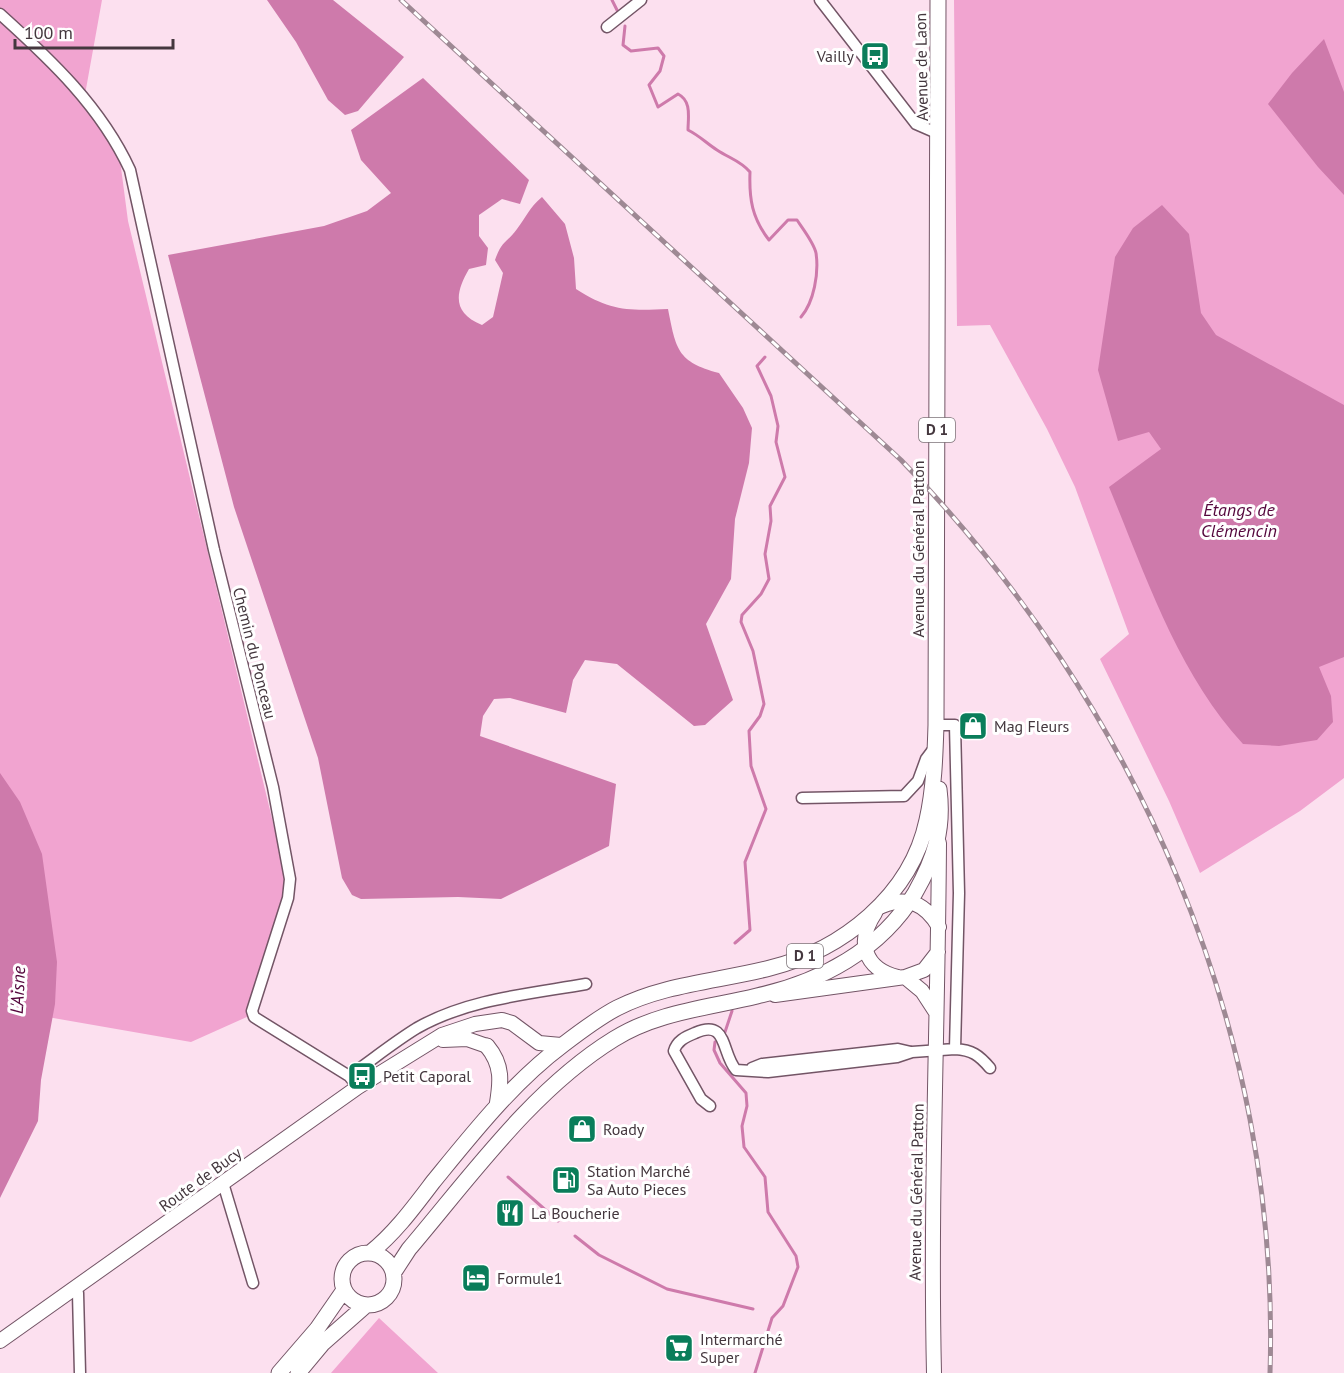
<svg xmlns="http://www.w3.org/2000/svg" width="1344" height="1373" font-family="'PT Sans',sans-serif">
  <rect width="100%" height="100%" fill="#fce0ef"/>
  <path fill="#f1a4d0" d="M 0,0 L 102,0 L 84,100 L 120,160 L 128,221 L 288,885 L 249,1016 L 191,1042 L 36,1015 L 0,834 Z
    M 954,0 L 1344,0 L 1344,778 L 1300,811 L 1200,873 L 1169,801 L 1100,659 L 1129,634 L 1075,487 L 1047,429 L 990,325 L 957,326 Z
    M 379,1318 L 438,1373 L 331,1373 Z"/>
  <path fill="#ce7aab" d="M 267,0 L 333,0 L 404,57 L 358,111 L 345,115 L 328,100 L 296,42 Z
    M 1324,39 L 1344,92 L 1344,195 L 1318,167 L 1268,104 L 1292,73 Z
    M 423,78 L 529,180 L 520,204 L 502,199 L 479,215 L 479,236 L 488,248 L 486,265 L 469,269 C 455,293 452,313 482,325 L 493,317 L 503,273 L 495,260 C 502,240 507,243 517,229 C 527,216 529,208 542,197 L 565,224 L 574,258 L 576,289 C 610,311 629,311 668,309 C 676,349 677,362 719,373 L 743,408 L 752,428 L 749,463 L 735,519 L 731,579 L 706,624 L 733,700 L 705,725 L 694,726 L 617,664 L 585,660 L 573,680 L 566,713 L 510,698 L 494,699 L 483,716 L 480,736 L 616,784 L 609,846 L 501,899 L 458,897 L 361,899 L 352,895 L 342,878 L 318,758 L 234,507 L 168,255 L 324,226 L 367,211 L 391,193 L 361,160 L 351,130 Z
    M 1162,205 L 1189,234 L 1201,313 L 1216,335 L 1344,405 L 1344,657 L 1319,667 L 1331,696 L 1333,722 L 1317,740 L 1279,746 L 1243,744 C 1177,672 1146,576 1109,487 L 1161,449 L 1149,432 L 1118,441 L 1098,370 L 1115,257 L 1133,228 Z
    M 0,773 L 20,802 L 42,854 L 57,962 L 55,1004 L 41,1080 L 38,1121 L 0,1198 Z"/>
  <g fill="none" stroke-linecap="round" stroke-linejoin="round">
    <path stroke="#ce7aab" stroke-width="3" d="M 612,0 L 619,14
      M 625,26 L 623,45 L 631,51 L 658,48 L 664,56 L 660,71 L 649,85 L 658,107 L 678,94 C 692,101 688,118 688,130 C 700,136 706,143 717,150 C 729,158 741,161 750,172 C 749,199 752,218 769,240 L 788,220 L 797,220 C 803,229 814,243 816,253 C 819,273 814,302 801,317
      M 735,943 L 750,930 L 745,862 L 766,809 L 751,766 L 749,731 L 760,716 L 764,704 L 753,651 L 741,622 L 742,615 L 761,594 L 769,579 L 765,554 L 771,521 L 770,506 L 785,477 L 776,442 L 778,426 L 771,396 L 757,366 L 765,357
      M 725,1032 L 732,1011
      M 715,1042 L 714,1050 L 720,1063 L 746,1093 L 747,1106 L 742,1126 L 744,1147 L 765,1177 L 768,1212 L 796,1256 L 798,1267 L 783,1306 L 772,1318 L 755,1373
      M 508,1177 L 558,1221
      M 575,1236 L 599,1255 L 667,1289 L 753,1309"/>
    <g stroke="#735566" stroke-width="13">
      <path id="minor" d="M 820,0 L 916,124 L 939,134
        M 0,14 C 51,60 101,107 130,170 L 214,550 L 273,787 L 290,879 L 288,898 L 252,1011 L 254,1017 L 349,1076 L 358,1087
        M 607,27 L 641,0
        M 802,798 L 904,796 L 918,781 L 926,759 L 935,747
        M 955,1049 C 972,1050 979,1055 990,1068
        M 752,1068 L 762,1064 L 898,1049 L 911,1052
        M 349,1076 C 372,1060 394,1042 417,1028 C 468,999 529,994 586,984
        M 710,1106 L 701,1099 L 674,1051 C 677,1041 685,1037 695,1033 C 728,1018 721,1053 736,1070 L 768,1072 L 897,1057 L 912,1052 L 955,1049 L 959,893 L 955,725 L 936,725
        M 223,1183 L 253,1283
        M 75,1288 L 78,1293 L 80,1373"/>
    </g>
    <g stroke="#735566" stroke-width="16">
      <path id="secondary" d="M 882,906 C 907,896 925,903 939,927
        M 875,913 C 856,941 864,969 898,977
        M 905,977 L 924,970 L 938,952
        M 775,995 L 905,977 L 922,991 L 935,1011
        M 443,1040 L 467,1039 L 487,1046
        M 0,1341 L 358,1087 L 442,1035 L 475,1024 L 502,1020 L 512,1023 L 539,1043 L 561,1045
        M 934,1373 C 930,1196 938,1020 939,843"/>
    </g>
    <g stroke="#735566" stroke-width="17">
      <path id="primary" d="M 487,1046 C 503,1065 501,1082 497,1106
        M342 1279a26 26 0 1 1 52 0a26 26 0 1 1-52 0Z
        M 370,1253 C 395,1233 414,1207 433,1182 C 473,1133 513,1082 564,1044 C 581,1031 598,1018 617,1008 C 664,984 719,981 770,968 C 842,950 911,896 927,820 C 934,789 935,757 936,725 L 938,0
        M 394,1272 L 409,1249 C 471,1176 533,1089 614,1039 C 657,1012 708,1008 757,996 C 820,982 881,950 915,893 C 935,858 944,829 939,789
        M 279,1373 L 317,1329 L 344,1290
        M 298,1373 L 323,1343 L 365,1306"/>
    </g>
    <use href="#minor" stroke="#fff" stroke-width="10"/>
    <use href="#secondary" stroke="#fff" stroke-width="14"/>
    <use href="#primary" stroke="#fff" stroke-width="15"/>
    <g stroke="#9e8994" stroke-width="5">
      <path id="rail" d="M 401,0 L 901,460 C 1137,703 1281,1031 1270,1373"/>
    </g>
    <use href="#rail" stroke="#fff" stroke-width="3" stroke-dasharray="9" stroke-linecap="butt"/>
  </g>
  <defs>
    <g id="bus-square" transform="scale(1.5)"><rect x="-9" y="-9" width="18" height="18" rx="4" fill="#0a7d5a" stroke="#fff"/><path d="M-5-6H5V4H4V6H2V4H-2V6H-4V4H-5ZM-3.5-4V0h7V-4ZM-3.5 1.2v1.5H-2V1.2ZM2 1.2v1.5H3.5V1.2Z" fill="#fff"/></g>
    <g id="shop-square" transform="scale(1.5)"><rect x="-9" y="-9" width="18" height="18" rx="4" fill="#0a7d5a" stroke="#fff"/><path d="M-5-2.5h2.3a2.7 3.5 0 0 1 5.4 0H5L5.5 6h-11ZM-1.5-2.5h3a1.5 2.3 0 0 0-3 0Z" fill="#fff"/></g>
    <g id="fuel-square" transform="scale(1.5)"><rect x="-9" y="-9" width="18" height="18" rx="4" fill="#0a7d5a" stroke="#fff"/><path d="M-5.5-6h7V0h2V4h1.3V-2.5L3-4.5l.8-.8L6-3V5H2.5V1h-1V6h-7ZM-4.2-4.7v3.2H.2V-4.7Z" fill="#fff"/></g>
    <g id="restaurant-square" transform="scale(1.5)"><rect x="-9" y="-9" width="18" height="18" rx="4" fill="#0a7d5a" stroke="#fff"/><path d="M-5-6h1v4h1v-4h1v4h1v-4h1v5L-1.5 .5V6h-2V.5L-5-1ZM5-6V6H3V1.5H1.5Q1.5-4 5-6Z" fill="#fff"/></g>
    <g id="hotel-square" transform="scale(1.5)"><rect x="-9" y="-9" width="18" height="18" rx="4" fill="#0a7d5a" stroke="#fff"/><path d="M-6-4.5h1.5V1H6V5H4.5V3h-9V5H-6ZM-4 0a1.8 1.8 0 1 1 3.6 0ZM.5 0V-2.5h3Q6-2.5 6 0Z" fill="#fff"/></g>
    <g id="supermarket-square" transform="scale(1.5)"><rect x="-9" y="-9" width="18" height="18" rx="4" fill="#0a7d5a" stroke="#fff"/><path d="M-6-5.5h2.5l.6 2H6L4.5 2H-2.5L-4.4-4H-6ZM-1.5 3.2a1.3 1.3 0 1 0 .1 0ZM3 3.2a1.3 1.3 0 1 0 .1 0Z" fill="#fff"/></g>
  </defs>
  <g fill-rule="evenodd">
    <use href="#bus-square" x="875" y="56"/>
    <use href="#shop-square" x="973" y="726"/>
    <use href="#bus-square" x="362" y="1076"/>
    <use href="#shop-square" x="582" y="1129"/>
    <use href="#fuel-square" x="566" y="1180"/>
    <use href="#restaurant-square" x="510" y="1213"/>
    <use href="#hotel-square" x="476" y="1278"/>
    <use href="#supermarket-square" x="679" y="1348"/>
  </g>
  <g text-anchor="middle" stroke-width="6" stroke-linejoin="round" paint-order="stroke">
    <g fill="#fff" stroke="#7c7378" stroke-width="1.5">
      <rect x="919" y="418" width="36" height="24" rx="4.5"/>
      <rect x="787" y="944" width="36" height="24" rx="4.5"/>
    </g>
    <g font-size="15" font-weight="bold" fill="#44373e">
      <text x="937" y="435">D 1</text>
      <text x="805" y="961">D 1</text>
    </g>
    <g font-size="16" fill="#44373e" stroke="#fff" text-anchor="start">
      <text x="854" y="62" text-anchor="end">Vailly</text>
      <text x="994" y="732">Mag Fleurs</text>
      <text x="383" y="1082">Petit Caporal</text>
      <text x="603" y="1135">Roady</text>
      <text x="587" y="1177">Station Marché<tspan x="587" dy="18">Sa Auto Pieces</tspan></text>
      <text x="531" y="1219">La Boucherie</text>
      <text x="497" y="1284">Formule1</text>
      <text x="700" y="1345">Intermarché<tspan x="700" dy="18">Super</tspan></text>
    </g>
    <g font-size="16" fill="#44373e" stroke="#fff">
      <text transform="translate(921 67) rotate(-91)" y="6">Avenue de Laon</text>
      <text transform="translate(918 549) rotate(-90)" y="6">Avenue du Général Patton</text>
      <text transform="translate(255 653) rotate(76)" y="6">Chemin du Ponceau</text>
      <text transform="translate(200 1179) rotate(-36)" y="6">Route de Bucy</text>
      <text transform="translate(916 1192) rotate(-89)" y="6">Avenue du Général Patton</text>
    </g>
    <g font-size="18" font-style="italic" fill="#54063c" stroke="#fff">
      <text x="1239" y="516">Étangs de<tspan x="1239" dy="21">Clémencin</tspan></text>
      <text transform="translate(18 990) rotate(-87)" y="6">L'Aisne</text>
    </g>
  </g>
  <path d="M15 39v9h158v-9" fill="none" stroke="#44373e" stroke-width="3"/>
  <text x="24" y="39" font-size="18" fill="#44373e" stroke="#ffffff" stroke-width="4.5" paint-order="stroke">100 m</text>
</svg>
